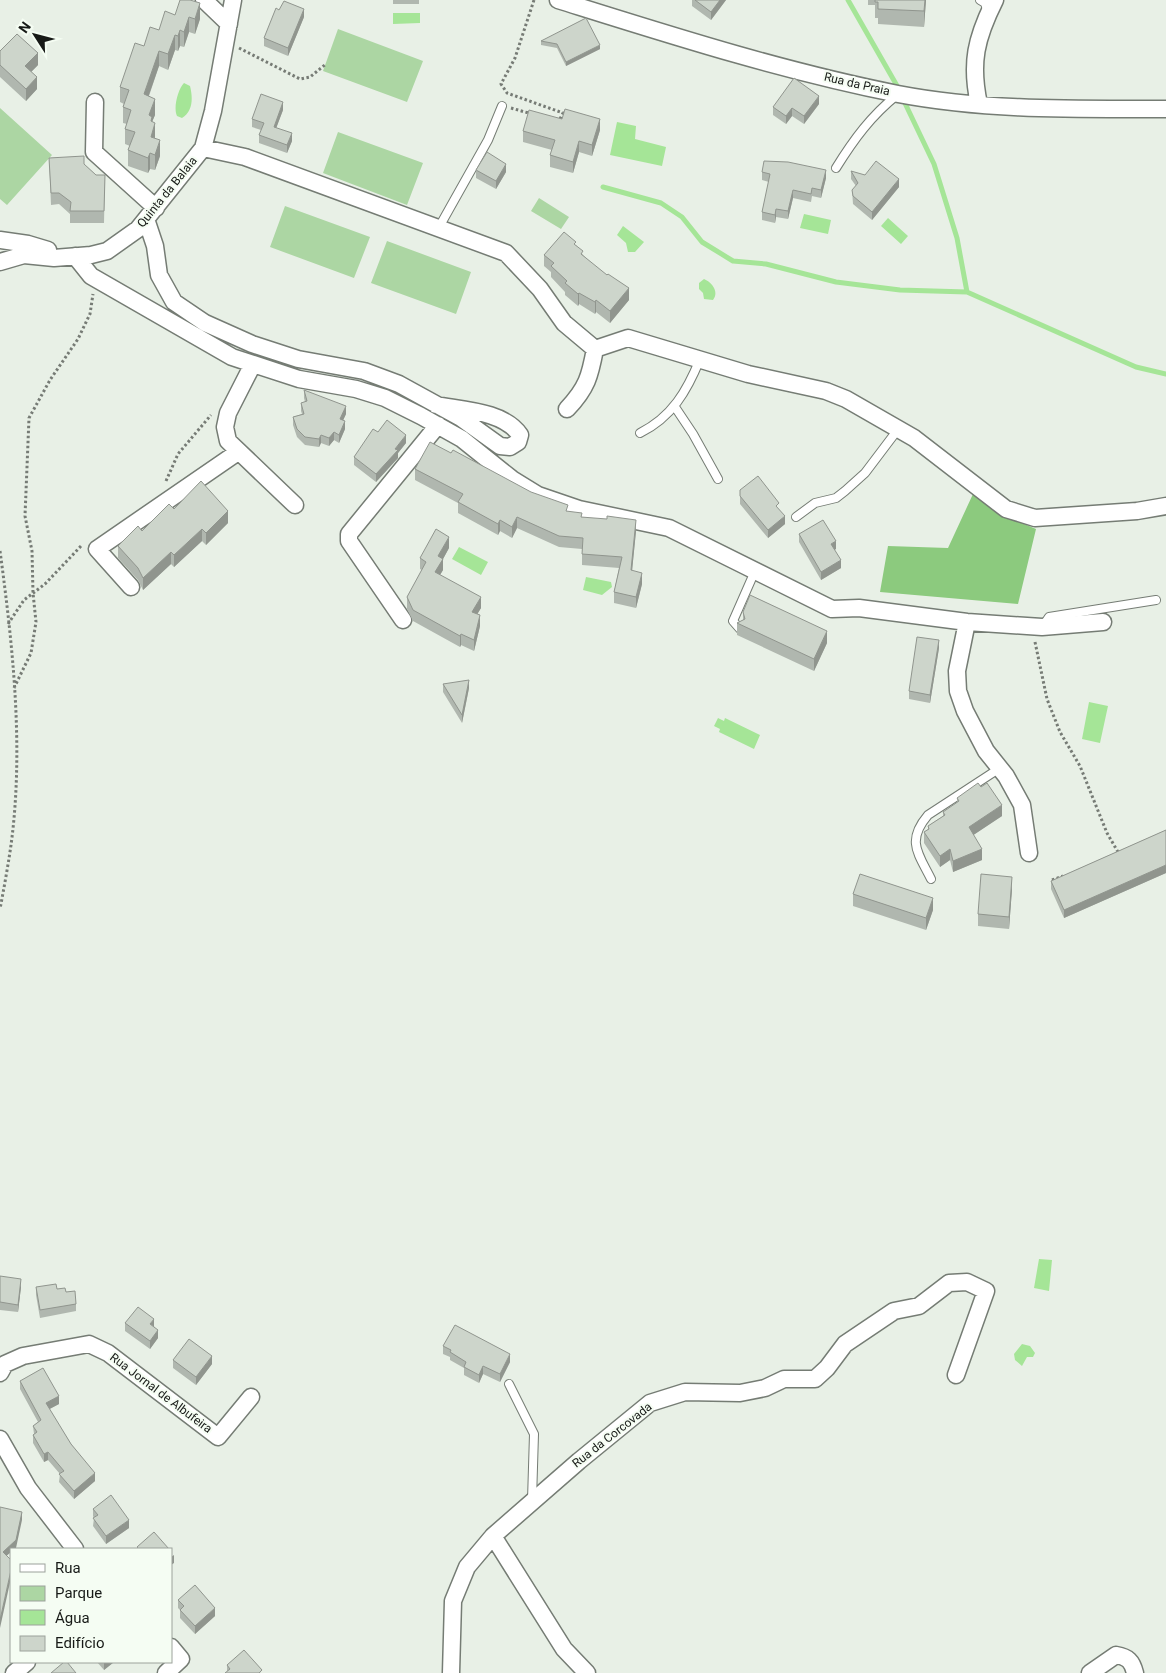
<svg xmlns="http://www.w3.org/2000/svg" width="1166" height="1673" font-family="Roboto,sans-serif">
  <rect width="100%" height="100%" fill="#e8f0e6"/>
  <path fill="#acd6a3" d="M 338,29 L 423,61 L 407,102 L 323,71 Z
    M 0,108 L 52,155 L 7,205 L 0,199 Z
    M 338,132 L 423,163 L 407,205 L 323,173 Z
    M 539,198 L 569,217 L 561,229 L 531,211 Z
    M 285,206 L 370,237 L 354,278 L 270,247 Z
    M 387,241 L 471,272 L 456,314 L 371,283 Z"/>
  <path fill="#8cca7e" d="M 973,494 L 1005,516 L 1036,529 L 1018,604 L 880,592 L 888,546 L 948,548 Z"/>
  <path fill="#a5e597" d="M 393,13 L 420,13 L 420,23 L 393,24 Z
    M 184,83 L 190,86 C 193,98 193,111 182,118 L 177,116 C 173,108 178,89 184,83 Z
    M 617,122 L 636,126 L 635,139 L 666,147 L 662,166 L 610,155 Z
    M 804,214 L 831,220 L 828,234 L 800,228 Z
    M 888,218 L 908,236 L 901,244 L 881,226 Z
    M 623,226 L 644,242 L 635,252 L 628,252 L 626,243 L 617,235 Z
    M 704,279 C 713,283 719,292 713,300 L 704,299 L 703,293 L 699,289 L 699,283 Z
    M 459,547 L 488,562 L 481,575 L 452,559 Z
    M 586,577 L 611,582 L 612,587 L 602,595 L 583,590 Z
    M 1089,702 L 1108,706 L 1100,743 L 1082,739 Z
    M 718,718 L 724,721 L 725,718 L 760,735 L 754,749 L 719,732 L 720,729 L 714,726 Z
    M 1039,1259 L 1052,1260 L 1049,1291 L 1034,1288 Z
    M 1022,1344 L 1030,1346 L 1035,1353 L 1033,1357 L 1027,1357 L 1022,1366 L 1015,1360 L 1014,1354 Z"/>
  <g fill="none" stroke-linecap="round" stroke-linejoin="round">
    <path stroke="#a5e597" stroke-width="5" d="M 848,0 L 900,91
      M 903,99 L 934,164 L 957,238 L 967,292 L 1136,367 L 1166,374
      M 603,187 L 661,203 L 682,217 L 702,242 L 733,261 L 766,264 L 836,282 L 900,290 L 967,292"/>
    <g stroke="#757c74" stroke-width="10">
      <path id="lane" d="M 980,0 L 985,3 L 988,13
        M 836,168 C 854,139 871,116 897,95
        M 438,229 L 488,140 L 502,106
        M 675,407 L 693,434 L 718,479
        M 640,433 C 672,417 687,391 700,359
        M 796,517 L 815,503 L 836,498 L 845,491 L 865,473 L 899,428
        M 1043,626 L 1049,617 L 1156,600
        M 740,629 L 733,621 L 755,571
        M 931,879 C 918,853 906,841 928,815 L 1000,768
        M 509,1384 L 534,1434 L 532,1500"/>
    </g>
    <g stroke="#757c74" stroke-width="19">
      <path id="street" d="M 204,0 L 229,24
        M 558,0 C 670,35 782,71 898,94 C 987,111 1076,109 1166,109
        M 95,102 L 94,152 L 156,208
        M 979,104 C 970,63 976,38 995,0
        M 203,148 L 245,157 L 506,253 L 540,289 L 564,323 L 595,349 L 628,338 L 748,374 L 826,391 L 846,399 L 914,438 L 1006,509 L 1035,518 L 1137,511 L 1166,506
        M 146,219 L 155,246 L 159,275 L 174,302 L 205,323 L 252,344 L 298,359 L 364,371 L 399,384 L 461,418 L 500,446 L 510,447 L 518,442 L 520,435 C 504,411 462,410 436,405
        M 0,240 L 28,244 L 48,250
        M 75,256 L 91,276 L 232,357 L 299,379 L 356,389 L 385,398 L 421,416 L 462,439 L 512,479 L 538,495 L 579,509 L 669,528 L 832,609 L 859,608 L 967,622 L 1042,627 L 1103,622
        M 0,262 L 24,255 L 54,258 L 91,255 L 107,251 L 138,229 L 203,148 L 213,111 L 233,0
        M 253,364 L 228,413 L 225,427 L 228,441 L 295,505
        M 567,409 C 587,388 590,376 595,349
        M 131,587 L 97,549 L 238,452
        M 403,620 L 349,541 L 349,534 L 438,425
        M 967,622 L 957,671 L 958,691 L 965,711 L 986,751 L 1006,776 L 1022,805 L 1029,853
        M 0,1373 L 5,1364 L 23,1356 L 89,1344 L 108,1353 L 218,1437 L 251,1397
        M 0,1439 L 28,1488 L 75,1549
        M 493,1536 L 564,1649 L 587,1673
        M 14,1673 L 27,1662
        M 166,1673 L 181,1659 L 171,1647
        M 451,1673 L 453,1601 L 467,1567 L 493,1536 L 579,1461 L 650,1403 L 685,1392 L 740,1393 L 765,1388 L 784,1379 L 815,1379 L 827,1368 L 845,1344 L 894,1311 L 919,1306 L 949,1283 L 967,1282 L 986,1291 L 956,1375
        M 1090,1673 L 1116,1655 C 1128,1657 1132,1661 1135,1673"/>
    </g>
    <path stroke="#767b75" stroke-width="3" stroke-dasharray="2.5 2.5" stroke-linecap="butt" d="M 534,0 L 515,58 L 501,84 L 507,93 L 563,113 L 559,121
      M 239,48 L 300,79 L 310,77 L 326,64
      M 511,108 L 532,114
      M 166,481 L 178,454 L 211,415
      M 0,551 C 13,647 24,749 11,845 C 8,866 4,888 0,909
      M 8,624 L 24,600 L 45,584 L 82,545
      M 1035,642 L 1047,699 L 1060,732 L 1080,766 L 1107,833 L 1118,852
      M 14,688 L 31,653 L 36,622 L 33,593 L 32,551 L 25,516 L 29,418 L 50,380 L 78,339 L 90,314 L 93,294
      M 1052,880 L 1063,876"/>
    <use href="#lane" stroke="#fff" stroke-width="8"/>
    <use href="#street" stroke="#fff" stroke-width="16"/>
  </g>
  <path fill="#b0b7af" d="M 393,0 L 419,0 L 419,4 L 393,4 Z
    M 692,0 L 726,0 L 711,20 L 692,6 Z
    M 868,0 L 926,0 L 924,27 L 878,24 L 878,18 L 875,18 L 875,5 L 868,5 Z
    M 175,15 L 200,19 L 195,34 L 189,32 L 184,47 L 180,46 L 178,51 L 175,50 L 168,70 L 159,66 L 149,96 L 155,115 L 152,122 L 155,138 L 160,156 L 155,170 L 150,169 L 148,173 L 128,166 L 128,150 L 130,146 L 125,144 L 125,129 L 127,124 L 123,123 L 123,107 L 124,104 L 120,102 L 120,87 L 144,46 Z
    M 304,17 L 288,56 L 264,46 L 264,38 Z
    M 541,41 L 600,49 L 566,66 L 557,48 L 541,45 Z
    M 0,51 L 38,65 L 31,72 L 37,89 L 26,101 L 0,77 Z
    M 819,104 L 804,124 L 792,116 L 786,124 L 773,115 L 773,107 Z
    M 283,110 L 276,128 L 292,141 L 287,153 L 259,143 L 259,135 L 261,130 L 252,127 L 252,119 Z
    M 600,130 L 592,156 L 579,152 L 573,173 L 550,167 L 550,155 L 552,150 L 523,142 L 523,131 Z
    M 49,158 L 84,164 L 96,175 L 105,175 L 104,223 L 70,223 L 70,214 L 59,204 L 51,205 Z
    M 476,170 L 506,172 L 496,189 L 476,178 Z
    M 851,171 L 899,187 L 872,220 L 853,204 L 852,190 L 856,186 L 851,179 Z
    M 762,172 L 826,178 L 821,198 L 812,196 L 811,202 L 793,198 L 788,219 L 776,217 L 775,223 L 762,220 L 762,212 L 769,182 L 762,180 Z
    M 576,245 L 583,255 L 629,300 L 610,323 L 596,312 L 595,314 L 579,304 L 578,306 L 565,295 L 565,292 L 551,277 L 551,272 L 544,266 L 544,255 Z
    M 304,390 L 346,414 L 343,420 L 345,429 L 339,443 L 334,440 L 329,446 L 321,443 L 319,447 L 305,445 L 297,437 L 293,425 L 293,417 L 302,414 L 301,411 L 301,403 L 305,402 L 304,398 Z
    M 378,432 L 406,443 L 398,453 L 398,458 L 376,482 L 354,465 L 354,457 Z
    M 451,453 L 568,512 L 582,517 L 636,531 L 632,571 L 642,584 L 636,608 L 614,603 L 614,592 L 619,568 L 582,565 L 582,549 L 559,547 L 517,528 L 512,538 L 500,531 L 498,535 L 458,513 L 458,503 L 415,480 L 415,469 Z
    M 740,490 L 779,510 L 785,524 L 768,538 L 740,504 Z
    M 174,509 L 228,523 L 206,545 L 202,541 L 174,567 L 171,564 L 143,590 L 138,580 L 118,558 L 118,546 L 142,531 Z
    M 799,534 L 836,549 L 834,550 L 841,568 L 821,580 L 799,542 Z
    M 449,548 L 443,559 L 443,570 L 440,575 L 481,608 L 477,614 L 480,626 L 474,651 L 461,645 L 460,647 L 413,621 L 407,609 L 407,597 L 422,570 L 420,569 L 420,558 Z
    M 743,612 L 827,643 L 814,671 L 737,635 L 737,623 L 743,620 Z
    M 939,648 L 930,703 L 909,699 L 909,691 Z
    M 443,684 L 469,688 L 462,723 L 443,692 Z
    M 957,798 L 1002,816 L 973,835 L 982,860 L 953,872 L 950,860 L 940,867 L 924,843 L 924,832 L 928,829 L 928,826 L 943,816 L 943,812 L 957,802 Z
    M 1166,830 L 1166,873 L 1064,918 L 1051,889 L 1051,881 Z
    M 1012,889 L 1009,929 L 978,926 L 978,914 Z
    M 853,894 L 933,910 L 926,930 L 853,906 Z
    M 0,1276 L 21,1287 L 18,1312 L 0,1310 Z
    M 36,1287 L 57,1289 L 66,1292 L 76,1304 L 76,1311 L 40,1318 L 36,1295 Z
    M 125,1323 L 154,1326 L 158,1338 L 150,1349 L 125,1331 Z
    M 443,1346 L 510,1362 L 500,1382 L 483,1374 L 479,1383 L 464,1375 L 464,1368 L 450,1360 L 450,1357 L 443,1354 Z
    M 173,1360 L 212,1364 L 196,1385 L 173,1368 Z
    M 20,1381 L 59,1404 L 49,1409 L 71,1444 L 95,1481 L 74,1499 L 59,1482 L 60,1474 L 48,1460 L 44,1462 L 33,1443 L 33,1435 L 34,1434 L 33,1426 L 38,1422 L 20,1389 Z
    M 93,1509 L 129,1528 L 106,1544 L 93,1526 L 94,1518 L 93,1516 Z
    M 178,1600 L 215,1616 L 195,1634 L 180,1618 L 180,1610 L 178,1608 Z
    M 97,1662 L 114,1662 L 104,1670 Z
    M 227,1665 L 262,1673 L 227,1672 Z"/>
  <path fill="#90958e" d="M 720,0 L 726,0 L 711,20 L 711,12 Z
    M 925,0 L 926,0 L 924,27 L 924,11 Z
    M 200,3 L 200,19 L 195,34 L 195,19 Z
    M 304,9 L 304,17 L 288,56 L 288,48 Z
    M 189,17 L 189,32 L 184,47 L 184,32 Z
    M 180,30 L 180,46 L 178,51 L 178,36 Z
    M 175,35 L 175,50 L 168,70 L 168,54 Z
    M 600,45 L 600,49 L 566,66 L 566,62 Z
    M 159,51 L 159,66 L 144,109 L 144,94 Z
    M 38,53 L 38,65 L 25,78 L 25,66 Z
    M 37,77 L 37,89 L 26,101 L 26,89 Z
    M 819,96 L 819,104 L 804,124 L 804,116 Z
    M 155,99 L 155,115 L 152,122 L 152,132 L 149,115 Z
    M 283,102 L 283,110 L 274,134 L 274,127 Z
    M 792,108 L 792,116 L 786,124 L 786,116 Z
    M 600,119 L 600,130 L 592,156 L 592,145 Z
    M 155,123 L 155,138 L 151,137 Z
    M 292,133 L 292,141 L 287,153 L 287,145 Z
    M 160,140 L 160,156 L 155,170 L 155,155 Z
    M 579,141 L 579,152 L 573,173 L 573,162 Z
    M 150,153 L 150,169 L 148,173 L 148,158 Z
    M 506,164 L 506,172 L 496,189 L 496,181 Z
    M 826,170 L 826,178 L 821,198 L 821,190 Z
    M 899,179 L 899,187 L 872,220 L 872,212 Z
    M 793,190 L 793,198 L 788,219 L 788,211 Z
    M 776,209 L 776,217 L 775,223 L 775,215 Z
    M 629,288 L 629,300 L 610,323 L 610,311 Z
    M 579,293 L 579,304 L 578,306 L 578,294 Z
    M 596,300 L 596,312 L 595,314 L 595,302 Z
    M 346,406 L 346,414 L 340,427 L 340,419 Z
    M 345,421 L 345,429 L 339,443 L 339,435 Z
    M 334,432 L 334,440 L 329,446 L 329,438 Z
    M 321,435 L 321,443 L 319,447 L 319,439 Z
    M 406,435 L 406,443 L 398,453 L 398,458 L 376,482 L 376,474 Z
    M 228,511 L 228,523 L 206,545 L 206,533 Z
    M 785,516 L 785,524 L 768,538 L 768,530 Z
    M 517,517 L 517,528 L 512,538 L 512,527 Z
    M 500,520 L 500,531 L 498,535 L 498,524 Z
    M 636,520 L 636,531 L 631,581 L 631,570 Z
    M 202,529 L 202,541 L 174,567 L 174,555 Z
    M 449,537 L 449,548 L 443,559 L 443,570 L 435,583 L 435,572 L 438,556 Z
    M 836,541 L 836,549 L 831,552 L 831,544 Z
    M 171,552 L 171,564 L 143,590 L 143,578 Z
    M 841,560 L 841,568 L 821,580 L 821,572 Z
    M 642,573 L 642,584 L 636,608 L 636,597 Z
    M 481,597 L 481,608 L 472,623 L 472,612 Z
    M 480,615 L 480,626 L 474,651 L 474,640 Z
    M 827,631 L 827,643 L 814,671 L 814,659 Z
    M 461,634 L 461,645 L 460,647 L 460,636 Z
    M 939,640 L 939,648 L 930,703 L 930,695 Z
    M 469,680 L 469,688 L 462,723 L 462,715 Z
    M 1002,805 L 1002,816 L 969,838 L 969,827 Z
    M 950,849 L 950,860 L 940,867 L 940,856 Z
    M 982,849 L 982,860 L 953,872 L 953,861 Z
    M 1166,865 L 1166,873 L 1064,918 L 1064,910 Z
    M 1012,877 L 1012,889 L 1009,929 L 1009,917 Z
    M 933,898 L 933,910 L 926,930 L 926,918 Z
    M 21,1279 L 21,1287 L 18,1312 L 18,1305 Z
    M 154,1319 L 154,1327 L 150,1324 Z
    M 158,1330 L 158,1338 L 150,1349 L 150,1341 Z
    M 510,1354 L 510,1362 L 500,1382 L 500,1374 Z
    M 212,1356 L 212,1364 L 196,1385 L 196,1377 Z
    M 483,1366 L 483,1374 L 479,1383 L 479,1375 Z
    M 59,1396 L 59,1404 L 46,1411 L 46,1403 Z
    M 48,1452 L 48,1460 L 44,1462 L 44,1454 Z
    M 95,1473 L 95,1481 L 74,1499 L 74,1491 Z
    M 22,1512 L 22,1520 L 16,1548 L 15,1549 L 11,1549 L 11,1552 L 3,1559 L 3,1552 Z
    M 129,1520 L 129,1528 L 106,1544 L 106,1536 Z
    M 174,1555 L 174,1563 L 171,1565 L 171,1557 Z
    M 11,1570 L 11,1578 L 0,1628 L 0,1620 Z
    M 215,1608 L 215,1616 L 195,1634 L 195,1626 Z
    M 104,1662 L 114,1662 L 104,1670 Z"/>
  <path fill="#cdd5cb" stroke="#90958e" d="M 180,0 L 190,0 L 200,3 L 195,19 L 189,17 L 184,32 L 180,30 L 178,36 L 175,35 L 168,54 L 159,51 L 144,94 L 155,99 L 149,115 L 152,117 L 151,121 L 155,123 L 151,137 L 160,140 L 155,155 L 150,153 L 148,158 L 128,150 L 135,132 L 125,129 L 131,110 L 123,107 L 129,90 L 120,87 L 135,43 L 144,46 L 150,27 L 159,30 L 165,11 L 175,15 Z
    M 695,0 L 720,0 L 711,12 Z
    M 875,0 L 925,0 L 924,11 L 878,9 L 878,2 L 875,2 Z
    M 284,1 L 304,9 L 288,48 L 264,38 L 276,8 L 279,10 Z
    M 586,18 L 600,45 L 566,62 L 557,44 L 541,41 Z
    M 17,34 L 38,53 L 25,66 L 37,77 L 26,89 L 0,65 L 0,51 Z
    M 794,78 L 819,96 L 804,116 L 792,108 L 786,116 L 773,107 Z
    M 261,94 L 283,102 L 274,127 L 292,133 L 287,145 L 259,135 L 264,123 L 252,119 Z
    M 565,109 L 600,119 L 592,145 L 579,141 L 573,162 L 550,155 L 555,140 L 523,131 L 529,110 L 562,119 Z
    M 487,152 L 506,164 L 496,181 L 476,170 Z
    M 84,156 L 84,164 L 96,175 L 105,175 L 104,211 L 70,211 L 71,202 L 59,193 L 51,193 L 49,158 Z
    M 764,161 L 788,162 L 826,170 L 821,190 L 812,188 L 811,194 L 793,190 L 788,211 L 776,209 L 775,215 L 762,212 L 770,174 L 762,172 Z
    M 876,161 L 899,179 L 872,212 L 853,196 L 852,190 L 858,183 L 851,171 L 865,175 Z
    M 564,232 L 576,242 L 574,244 L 583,251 L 581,254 L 607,275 L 608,274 L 629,288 L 610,311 L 596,300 L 595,302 L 579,293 L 578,294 L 565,283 L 567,281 L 551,266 L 554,263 L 544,255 Z
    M 304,390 L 346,406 L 340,419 L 345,421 L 339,435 L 334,432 L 329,438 L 321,435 L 319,439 L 305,437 L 297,429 L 293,417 L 304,414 L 301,403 L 307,401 Z
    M 387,420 L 406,435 L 395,449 L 398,450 L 376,474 L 354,457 L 373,429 L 378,432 Z
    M 430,442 L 451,453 L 453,450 L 531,492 L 568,505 L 566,511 L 582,513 L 581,517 L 607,519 L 607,516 L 636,520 L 631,570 L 642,573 L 636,597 L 614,592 L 622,557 L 582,554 L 583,538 L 559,536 L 517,517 L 512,527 L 500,520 L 498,524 L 458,502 L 463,494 L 415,469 Z
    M 758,476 L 779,503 L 776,506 L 785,516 L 768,530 L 740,496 L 740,490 Z
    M 201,481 L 228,511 L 206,533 L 202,529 L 174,555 L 171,552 L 143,578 L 138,568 L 118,546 L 138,526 L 142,531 L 169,504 L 174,509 Z
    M 823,520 L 836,541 L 831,544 L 841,560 L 821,572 L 799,534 Z
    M 436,529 L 449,537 L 438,556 L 443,559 L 435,572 L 481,597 L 472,612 L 480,615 L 474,640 L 461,634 L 460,636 L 413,610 L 407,597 L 426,562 L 420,558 Z
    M 750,595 L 827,631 L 814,659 L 737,623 L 745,619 L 743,612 Z
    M 917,637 L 939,640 L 930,695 L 909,691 Z
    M 469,680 L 462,715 L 443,684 Z
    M 978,783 L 981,787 L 987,783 L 1002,805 L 969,827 L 982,849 L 953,861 L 950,849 L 940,856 L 924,832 L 929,829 L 928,826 L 945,815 L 943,812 L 959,801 L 957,798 Z
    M 1166,830 L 1166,865 L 1064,910 L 1051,881 Z
    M 860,874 L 933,898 L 926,918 L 853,894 Z
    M 981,874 L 1012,877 L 1009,917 L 978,914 Z
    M 0,1276 L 21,1279 L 18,1305 L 0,1302 Z
    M 56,1284 L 57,1289 L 65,1288 L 66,1292 L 75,1291 L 76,1304 L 40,1310 L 36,1287 Z
    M 138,1307 L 154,1319 L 150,1324 L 158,1330 L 150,1341 L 125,1323 Z
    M 455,1325 L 510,1354 L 500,1374 L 483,1366 L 479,1375 L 464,1367 L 466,1362 L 450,1352 L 451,1350 L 443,1346 Z
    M 189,1339 L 212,1356 L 196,1377 L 173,1360 Z
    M 43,1368 L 59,1396 L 46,1403 L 71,1444 L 95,1473 L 74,1491 L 59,1474 L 64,1471 L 48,1452 L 44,1454 L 33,1435 L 37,1432 L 33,1426 L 41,1420 L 20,1381 Z
    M 111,1495 L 129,1520 L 106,1536 L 93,1518 L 98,1515 L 93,1509 Z
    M 0,1507 L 22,1512 L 16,1540 L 3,1552 L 11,1560 L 11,1570 L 0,1620 Z
    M 154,1532 L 169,1549 L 139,1549 L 137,1547 Z
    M 195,1585 L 215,1608 L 195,1626 L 180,1610 L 184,1606 L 178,1600 Z
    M 244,1650 L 262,1670 L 259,1673 L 225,1673 L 230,1669 L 227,1665 Z
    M 64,1662 L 67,1662 L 76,1673 L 51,1673 Z"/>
  <g text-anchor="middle" stroke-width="4" stroke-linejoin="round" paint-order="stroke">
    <g font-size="12" fill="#171a17" stroke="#f5fdf3">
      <text transform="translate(857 84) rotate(13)" y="4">Rua da Praia</text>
      <text transform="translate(167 192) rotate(-51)" y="4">Quinta da Balaia</text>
      <text transform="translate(161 1393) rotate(37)" y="4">Rua Jornal de Albufeira</text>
      <text transform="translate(612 1435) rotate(-38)" y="4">Rua da Corcovada</text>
    </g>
  </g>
  <rect x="10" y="1548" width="162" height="115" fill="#f5fdf3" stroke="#9ca29b"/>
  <rect x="20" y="1564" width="25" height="8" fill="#ffffff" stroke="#9ca29b"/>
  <text x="55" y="1573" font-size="15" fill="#171a17">Rua</text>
  <rect x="20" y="1586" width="25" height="15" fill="#acd6a3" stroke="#9ca29b"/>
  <text x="55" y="1598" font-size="15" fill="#171a17">Parque</text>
  <rect x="20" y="1610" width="25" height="15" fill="#a5e597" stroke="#9ca29b"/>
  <text x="55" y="1623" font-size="15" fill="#171a17">Água</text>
  <rect x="20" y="1636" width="25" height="15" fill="#cdd5cb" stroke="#9ca29b"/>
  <text x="55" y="1648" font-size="15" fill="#171a17">Edifício</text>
  <g transform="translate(35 35) rotate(306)" stroke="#f5fdf3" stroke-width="4" paint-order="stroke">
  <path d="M0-4L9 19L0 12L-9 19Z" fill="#171a17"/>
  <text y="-8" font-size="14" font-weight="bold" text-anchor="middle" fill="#171a17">N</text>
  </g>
</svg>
